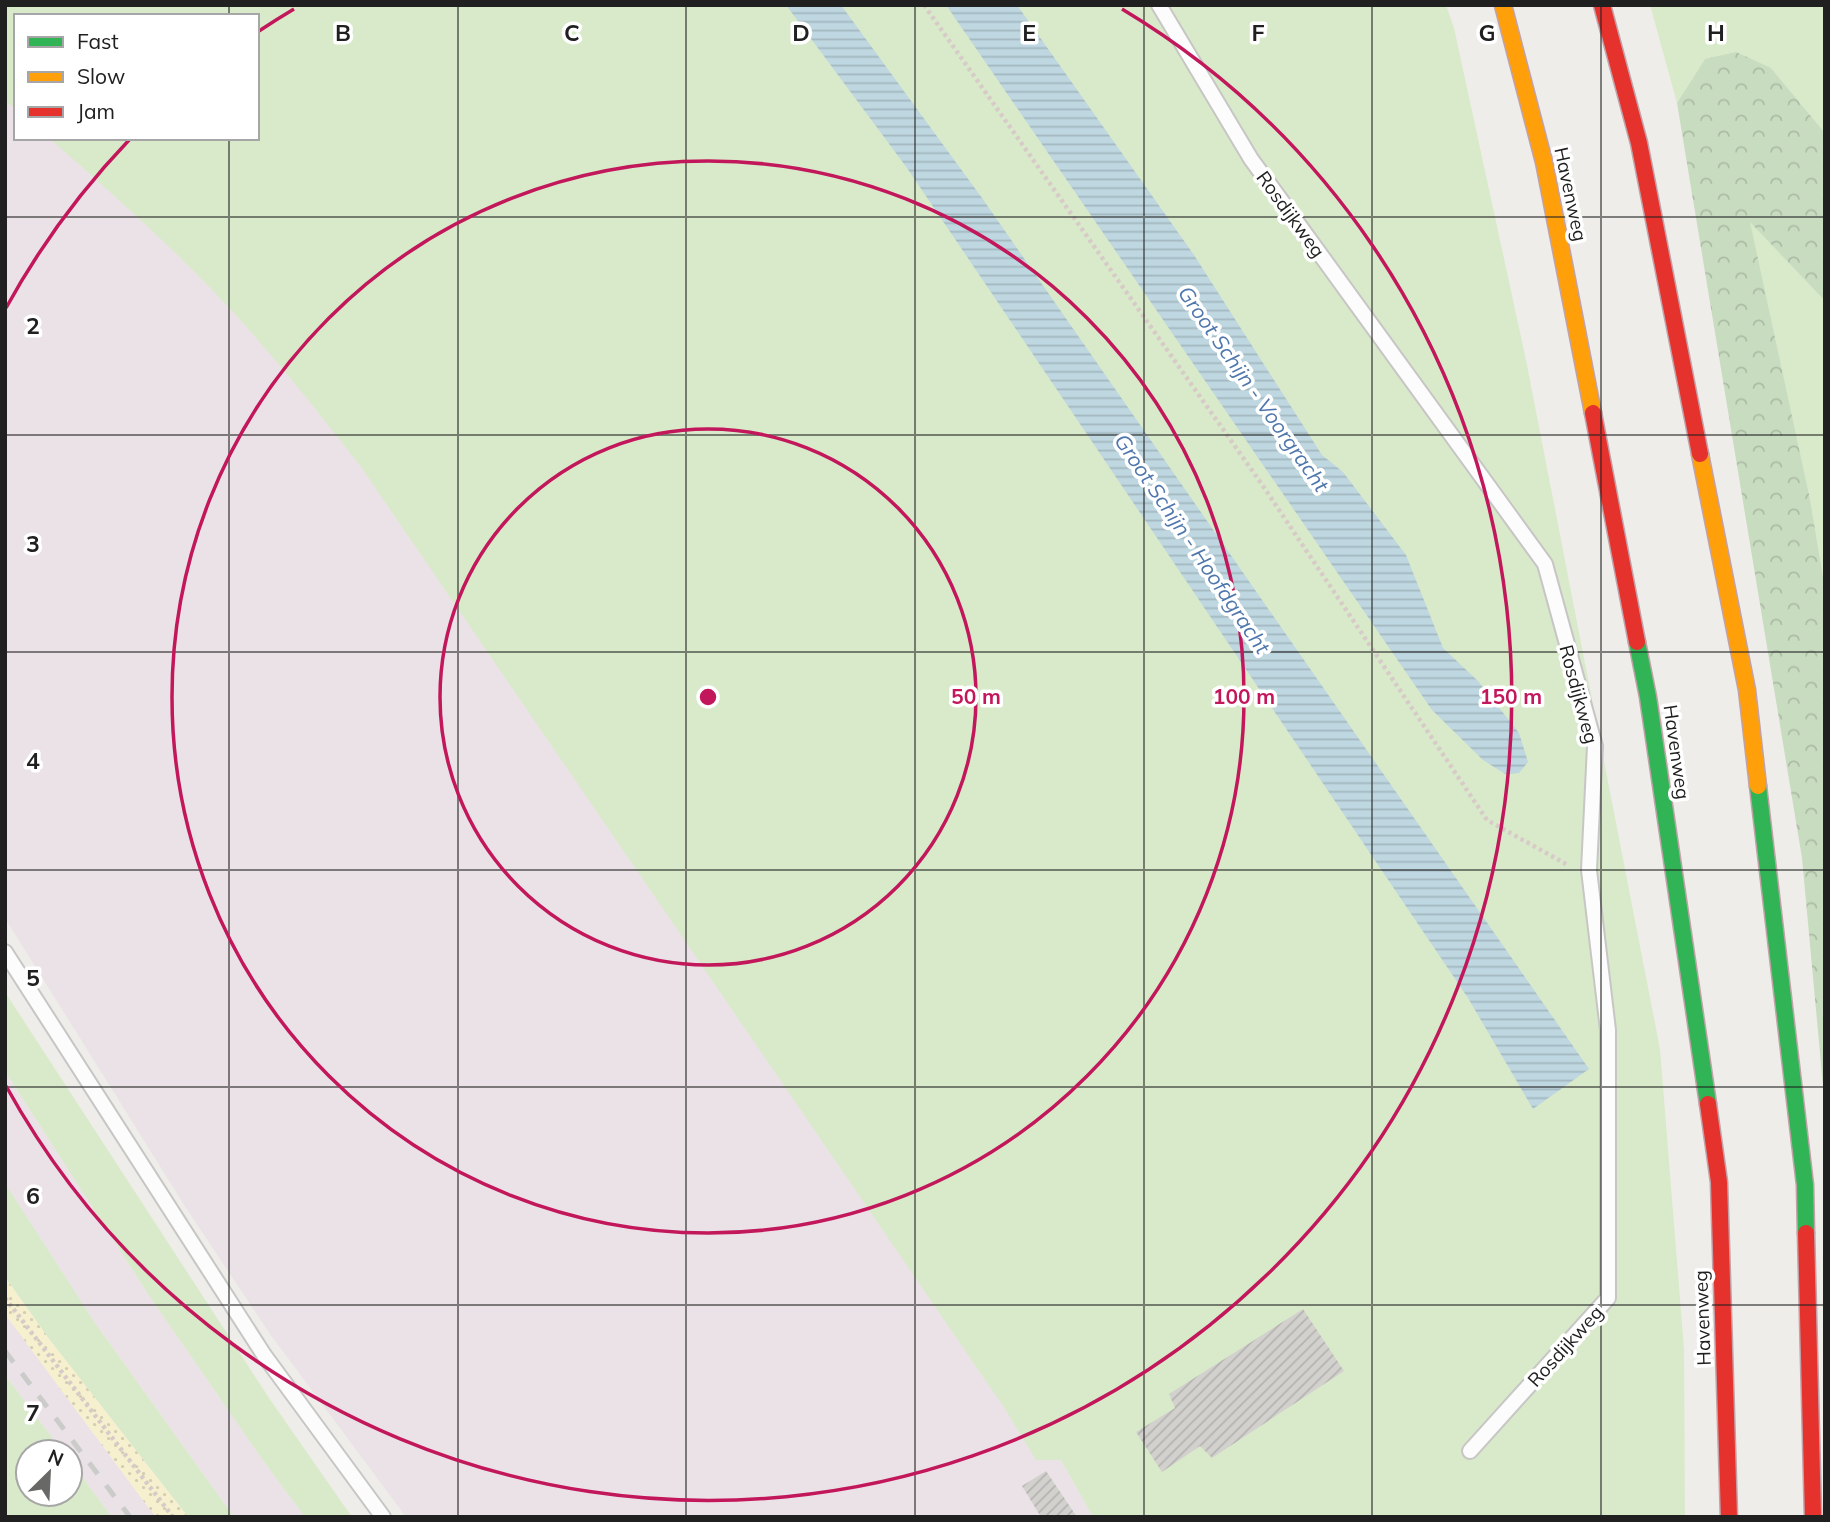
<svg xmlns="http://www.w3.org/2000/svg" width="1830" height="1522" font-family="Mulish,sans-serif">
  <defs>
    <pattern id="forest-crowns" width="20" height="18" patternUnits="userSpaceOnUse" patternTransform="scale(1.75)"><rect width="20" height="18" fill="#c8dcc0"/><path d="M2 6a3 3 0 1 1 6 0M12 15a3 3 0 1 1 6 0" fill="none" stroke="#acbca5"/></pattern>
    <pattern id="sand-dots" width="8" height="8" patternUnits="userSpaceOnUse" patternTransform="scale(1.75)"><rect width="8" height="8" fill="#f6f0cf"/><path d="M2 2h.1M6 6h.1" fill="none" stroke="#d3ceb1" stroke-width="1.8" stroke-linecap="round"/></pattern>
    <pattern id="water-rules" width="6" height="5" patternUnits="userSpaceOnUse" patternTransform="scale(1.75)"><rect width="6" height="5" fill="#bed7e0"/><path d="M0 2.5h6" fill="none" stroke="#a3b8c0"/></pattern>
    <pattern id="building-hatch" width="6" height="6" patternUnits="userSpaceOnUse" patternTransform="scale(1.75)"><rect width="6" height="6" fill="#d3d1ce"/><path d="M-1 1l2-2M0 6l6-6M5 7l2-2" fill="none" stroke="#b5b3b1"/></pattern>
  </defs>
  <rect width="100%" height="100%" fill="#eeede9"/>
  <path fill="#ebe2e7" d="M 5,5 L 16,16 L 16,138 L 245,138 L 1061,1460 L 1093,1517 L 406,1517 L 270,1334 L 186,1208 L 5,918 Z
    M 5,1071 L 150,1297 L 264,1462 L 305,1517 L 234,1517 L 95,1323 L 5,1183 Z
    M 5,1314 L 145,1503 L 156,1517 L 112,1517 L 70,1461 L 70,1452 L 63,1452 L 5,1375 Z"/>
  <path fill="#d9eaca" d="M 5,5 L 1446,5 L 1454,28 L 1526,360 L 1660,1049 L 1684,1349 L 1685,1517 L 1093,1517 L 1061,1460 L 1036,1460 L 1005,1409 L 361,467 C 323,418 284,369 242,322 C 184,257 115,196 49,138 L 257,138 L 257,16 L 16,16 L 16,110 L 5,100 Z
    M 1650,5 L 1825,5 L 1825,133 L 1771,68 L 1705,59 L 1677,103 Z
    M 1749,220 L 1825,301 L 1825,589 L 1810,499 Z
    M 5,992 L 269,1398 L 352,1517 L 305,1517 L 264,1462 L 150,1297 L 5,1071 Z
    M 5,1183 L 95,1323 L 234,1517 L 188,1517 L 49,1339 L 5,1277 Z
    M 5,1375 L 63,1452 L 28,1452 L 28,1494 L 70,1494 L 70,1461 L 112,1517 L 5,1517 Z"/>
  <path fill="url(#forest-crowns)" d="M 1736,52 L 1771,68 L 1825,133 L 1825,301 L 1750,222 L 1810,499 L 1825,589 L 1825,1107 L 1802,858 L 1677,103 L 1705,59 Z"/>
  <path fill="url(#sand-dots)" d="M 5,1277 L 49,1339 L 188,1517 L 156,1517 L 145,1503 L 5,1314 Z"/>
  <path fill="url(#water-rules)" d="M 786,5 L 841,5 L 982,198 L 1589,1069 L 1533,1109 L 1468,998 L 907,168 Z
    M 946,5 L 1017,5 L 1194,255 L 1322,455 L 1343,472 L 1406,555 L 1443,648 L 1478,681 L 1519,733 L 1528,762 L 1519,773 L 1505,774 L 1483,760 L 1432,710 Z"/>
  <path fill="url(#building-hatch)" d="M 1303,1309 L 1344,1371 L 1212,1458 L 1200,1446 L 1162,1472 L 1136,1432 L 1175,1408 L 1169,1394 Z
    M 1046,1471 L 1077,1517 L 1041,1517 L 1022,1486 Z"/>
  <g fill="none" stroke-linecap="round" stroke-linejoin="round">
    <g stroke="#c7c6c5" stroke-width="18">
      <path id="lane" d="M 1159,5 L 1251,159 L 1545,564 L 1595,746 L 1589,870 L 1608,1030 L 1608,1298 L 1470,1451
        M 5,952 L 264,1355 L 383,1517"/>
    </g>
    <g stroke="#c2a2a9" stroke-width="19">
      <path id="fast" d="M 1637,642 L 1648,697 L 1708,1104
        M 1758,786 L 1805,1185 L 1806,1233"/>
    </g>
    <g stroke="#c2a2a9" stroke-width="19">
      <path id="slow" d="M 1503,5 L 1544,162 L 1593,413
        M 1700,454 L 1747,690 L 1758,786"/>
    </g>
    <g stroke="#c2a2a9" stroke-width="19">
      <path id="jam" d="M 1602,5 L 1639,143 L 1700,454
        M 1593,413 L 1637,642
        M 1708,1104 L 1719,1182 L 1729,1517
        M 1806,1233 L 1813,1517"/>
    </g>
    <path stroke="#d7cbc8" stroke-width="4.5" stroke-dasharray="3.5 3.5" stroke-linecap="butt" d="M 924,5 L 1263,486 L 1487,820 L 1566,864
      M 5,1298 L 173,1517"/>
    <use href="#lane" stroke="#fcfcfc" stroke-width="14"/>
    <use href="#fast" stroke="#30b455" stroke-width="16"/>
    <use href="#slow" stroke="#ff9f0a" stroke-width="16"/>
    <use href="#jam" stroke="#e5322d" stroke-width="16"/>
    <path stroke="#cbcbca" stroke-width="5" stroke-dasharray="14 14" stroke-linecap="butt" d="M 5,1351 L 130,1517"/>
  </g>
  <path fill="none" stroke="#202020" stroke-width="2" stroke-opacity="0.55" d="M 229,5 L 229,16M 458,5 L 458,1517M 686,5 L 686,1517M 915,5 L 915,1517M 1144,5 L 1144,1517M 1372,5 L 1372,1517M 1601,5 L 1601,1517M 229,138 L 229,1517M 5,217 L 1825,217M 5,435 L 1825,435M 5,652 L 1825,652M 5,870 L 1825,870M 5,1087 L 1825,1087M 5,1305 L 1825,1305"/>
  <g fill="none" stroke="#c2185b" stroke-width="3.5">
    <circle cx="708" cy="697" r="268"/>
    <circle cx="708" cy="697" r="536"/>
    <path d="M6 308A803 803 0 0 1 130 139M259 31A803 803 0 0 1 294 9M1122 9A803 803 0 1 1 6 1086"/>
  </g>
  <g text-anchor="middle" stroke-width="7" stroke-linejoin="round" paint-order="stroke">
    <g font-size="19" fill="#202020" stroke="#fff">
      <text transform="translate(1571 194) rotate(78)" y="7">Havenweg</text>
      <text transform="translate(1291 214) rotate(54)" y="7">Rosdijkweg</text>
      <text transform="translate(1579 694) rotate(75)" y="7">Rosdijkweg</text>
      <text transform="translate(1677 752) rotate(82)" y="7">Havenweg</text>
      <text transform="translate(1702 1318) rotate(-92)" y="7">Havenweg</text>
      <text transform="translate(1565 1346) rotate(-48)" y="7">Rosdijkweg</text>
    </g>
    <g font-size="21" font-style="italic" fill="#5077ac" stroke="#fff">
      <text transform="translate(1253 389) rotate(55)" y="7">Groot Schijn - Voorgracht</text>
      <text transform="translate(1192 544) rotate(56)" y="7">Groot Schijn - Hoofdgracht</text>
    </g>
  </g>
  <g font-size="23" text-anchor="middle" font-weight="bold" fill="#202020" stroke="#fff" stroke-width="7" stroke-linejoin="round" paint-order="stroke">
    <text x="343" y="41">B</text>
    <text x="572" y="41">C</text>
    <text x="801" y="41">D</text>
    <text x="1029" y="41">E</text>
    <text x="1258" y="41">F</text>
    <text x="1487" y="41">G</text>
    <text x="1716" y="41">H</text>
    <text x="33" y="334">2</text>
    <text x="33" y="552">3</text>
    <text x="33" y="769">4</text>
    <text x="33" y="986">5</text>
    <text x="33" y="1204">6</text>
    <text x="33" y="1421">7</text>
  </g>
  <circle cx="708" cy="697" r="10" fill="#c2185b" stroke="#fff" stroke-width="3.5"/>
  <g font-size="21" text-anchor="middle" font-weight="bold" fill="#c2185b" stroke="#fff" stroke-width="7" stroke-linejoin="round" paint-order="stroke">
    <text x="976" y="704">50 m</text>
    <text x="1244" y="704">100 m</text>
    <text x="1511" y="704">150 m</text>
  </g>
  <rect width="1830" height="1522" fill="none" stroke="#202020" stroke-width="14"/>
  <rect x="14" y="14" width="245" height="126" fill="#ffffff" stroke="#a6a6a6" stroke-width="2"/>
  <rect x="28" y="37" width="35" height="10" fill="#30b455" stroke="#a6a6a6" stroke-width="2"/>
  <text x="77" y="49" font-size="21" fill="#202020">Fast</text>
  <rect x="28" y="72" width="35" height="10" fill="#ff9f0a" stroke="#a6a6a6" stroke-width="2"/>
  <text x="77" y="84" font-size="21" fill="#202020">Slow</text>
  <rect x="28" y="107" width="35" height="10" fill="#e5322d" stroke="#a6a6a6" stroke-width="2"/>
  <text x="77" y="119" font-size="21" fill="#202020">Jam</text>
  <g transform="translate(49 1473) rotate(24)"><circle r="33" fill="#ffffff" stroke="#a6a6a6" stroke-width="2"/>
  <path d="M0-5L12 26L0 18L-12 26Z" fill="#686866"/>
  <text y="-10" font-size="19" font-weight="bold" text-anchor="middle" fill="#202020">N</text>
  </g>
</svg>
